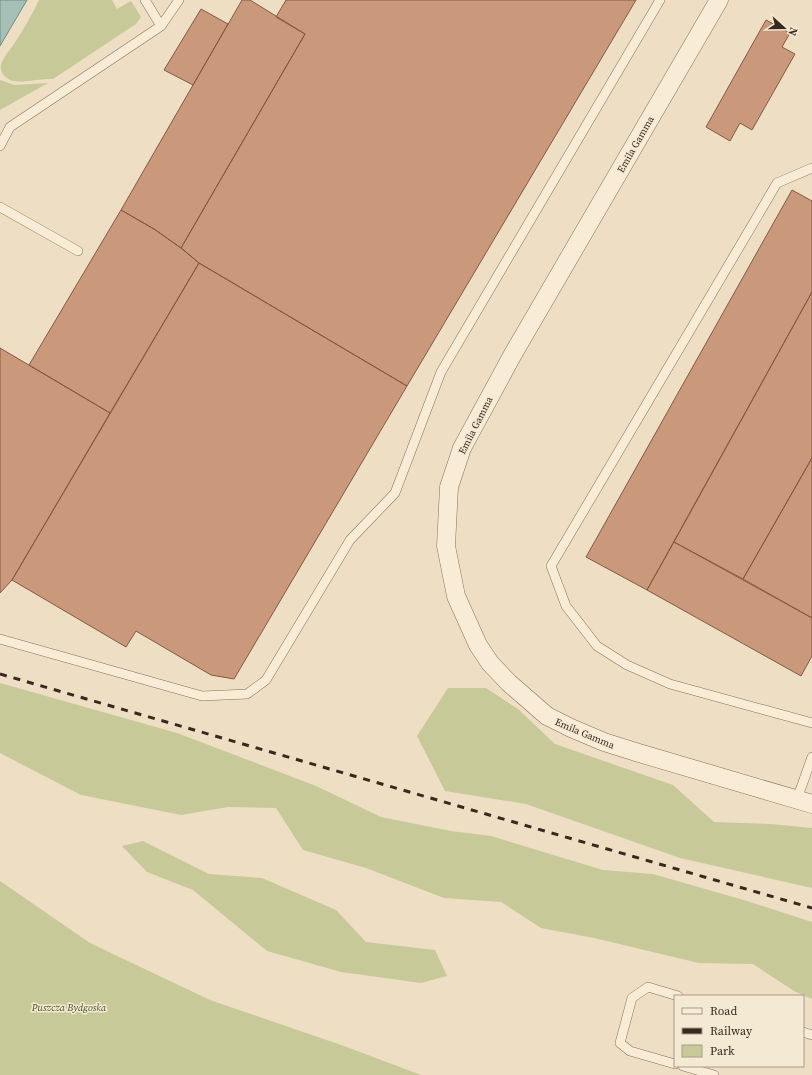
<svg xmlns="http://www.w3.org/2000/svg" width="812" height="1075" font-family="'Source Serif 4',serif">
  <rect width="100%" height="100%" fill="#eddec4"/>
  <path fill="#c7ca98" d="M 39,0 L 112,0 L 117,9 L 131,1 L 141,17 L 136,24 L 53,79 C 41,78 20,84 10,80 C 4,77 0,72 1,65 C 3,57 10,50 14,44 C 23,30 32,15 39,0 Z
    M 0,80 L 15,85 L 48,83 L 0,110 Z
    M 0,683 L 177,733 L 316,786 L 381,817 L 451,831 L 491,836 L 603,870 L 653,874 L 747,901 L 812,922 L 812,999 L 794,991 L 753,964 L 699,963 L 594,938 L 541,928 L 501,902 L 444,898 L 366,868 L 303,850 L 276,808 L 228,807 L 181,815 L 81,795 L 0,753 Z
    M 448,688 L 486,688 L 518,709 L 555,744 L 673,785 L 714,822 L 771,824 L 812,828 L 812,888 L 680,858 L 526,804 L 445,791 L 417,736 Z
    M 143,841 L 209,874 L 262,878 L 336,910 L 366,942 L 435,950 L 447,976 L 421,983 L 341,972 L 267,951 L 193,890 L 147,872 L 122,846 Z
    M 0,881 L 90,943 L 210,1000 L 344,1046 L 421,1075 L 0,1075 Z"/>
  <path fill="#a6c0b7" stroke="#6d8e84" d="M 0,0 L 27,0 L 0,46 Z"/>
  <path fill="#ca987b" stroke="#855942" d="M 242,0 L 250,0 L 305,34 L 181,248 L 154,229 L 121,210 Z
    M 286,0 L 636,0 L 407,386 L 199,263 L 181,248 L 305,34 L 276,17 Z
    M 201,9 L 228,24 L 193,85 L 164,70 Z
    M 766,20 L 790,33 L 782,47 L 795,54 L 752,130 L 740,123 L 730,141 L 706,127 Z
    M 792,190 L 812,201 L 812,292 L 647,590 L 586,557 Z
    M 121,210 L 154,229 L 181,248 L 199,263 L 110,413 L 29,365 Z
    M 199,263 L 407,386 L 234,679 L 211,675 L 136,631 L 126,647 L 12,580 Z
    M 812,292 L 812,458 L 743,579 L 674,542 Z
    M 0,348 L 110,413 L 12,580 L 0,593 Z
    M 812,458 L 812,618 L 743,579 Z
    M 674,542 L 812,618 L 812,656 L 801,676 L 647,590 Z"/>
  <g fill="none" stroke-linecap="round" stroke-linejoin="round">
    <g stroke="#87705b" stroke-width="10">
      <path id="service" d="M 145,0 L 161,26
        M 0,146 L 10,127 L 161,26 L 179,0
        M 812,168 L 777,183 L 551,566 L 566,606 L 597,646 L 627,665 L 670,684 L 812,723
        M 0,207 L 78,251
        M 0,639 L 202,696 L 247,694 L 266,680 L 350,540 L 395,493 L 441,372 L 660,0
        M 797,799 L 812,757
        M 803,1032 L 812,1035
        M 675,1064 L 630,1051 L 620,1043 L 632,998 L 648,987 L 678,996
        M 683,1066 L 714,1075"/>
    </g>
    <g stroke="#87705b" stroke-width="19">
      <path id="minor" d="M 719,0 L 513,354 L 462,448 L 449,487 L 446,546 L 456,596 L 478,645 L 490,663 L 509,683 L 547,716 L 571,728 L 604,742 L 639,753 L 812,804"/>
    </g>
    <use href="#service" stroke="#f8ecd7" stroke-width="9"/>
    <use href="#minor" stroke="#f8ecd7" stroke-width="18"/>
    <path stroke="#37291f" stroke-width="3" stroke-dasharray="7 7" stroke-linecap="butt" d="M 0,674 L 812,908"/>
  </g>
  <g text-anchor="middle" stroke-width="3" stroke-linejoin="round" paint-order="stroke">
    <g font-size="10" fill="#37291f" stroke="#f4e9d3">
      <text transform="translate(635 144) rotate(-60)" y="4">Emila Gamma</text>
      <text transform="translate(475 425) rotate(-63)" y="4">Emila Gamma</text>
      <text transform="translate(585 733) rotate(23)" y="4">Emila Gamma</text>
    </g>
    <g font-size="10" font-style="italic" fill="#4a5326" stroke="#f4e9d3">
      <text x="69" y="1011">Puszcza Bydgoska</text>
    </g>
  </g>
  <rect x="674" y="995" width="130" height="72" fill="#f4e9d3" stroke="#a89c8b"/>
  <rect x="682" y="1008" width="20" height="6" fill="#f8ecd7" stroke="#a89c8b"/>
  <text x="710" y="1015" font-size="12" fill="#37291f">Road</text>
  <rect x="682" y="1028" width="20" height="6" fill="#37291f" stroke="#a89c8b"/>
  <text x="710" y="1035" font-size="12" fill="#37291f">Railway</text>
  <rect x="682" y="1045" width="20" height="12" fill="#c7ca98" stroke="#a89c8b"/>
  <text x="710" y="1055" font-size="12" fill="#37291f">Park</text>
  <g transform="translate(784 28) rotate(111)" stroke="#f4e9d3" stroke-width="3" paint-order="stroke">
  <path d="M0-3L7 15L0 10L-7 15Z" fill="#37291f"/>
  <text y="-6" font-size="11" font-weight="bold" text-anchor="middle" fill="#37291f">N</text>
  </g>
</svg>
